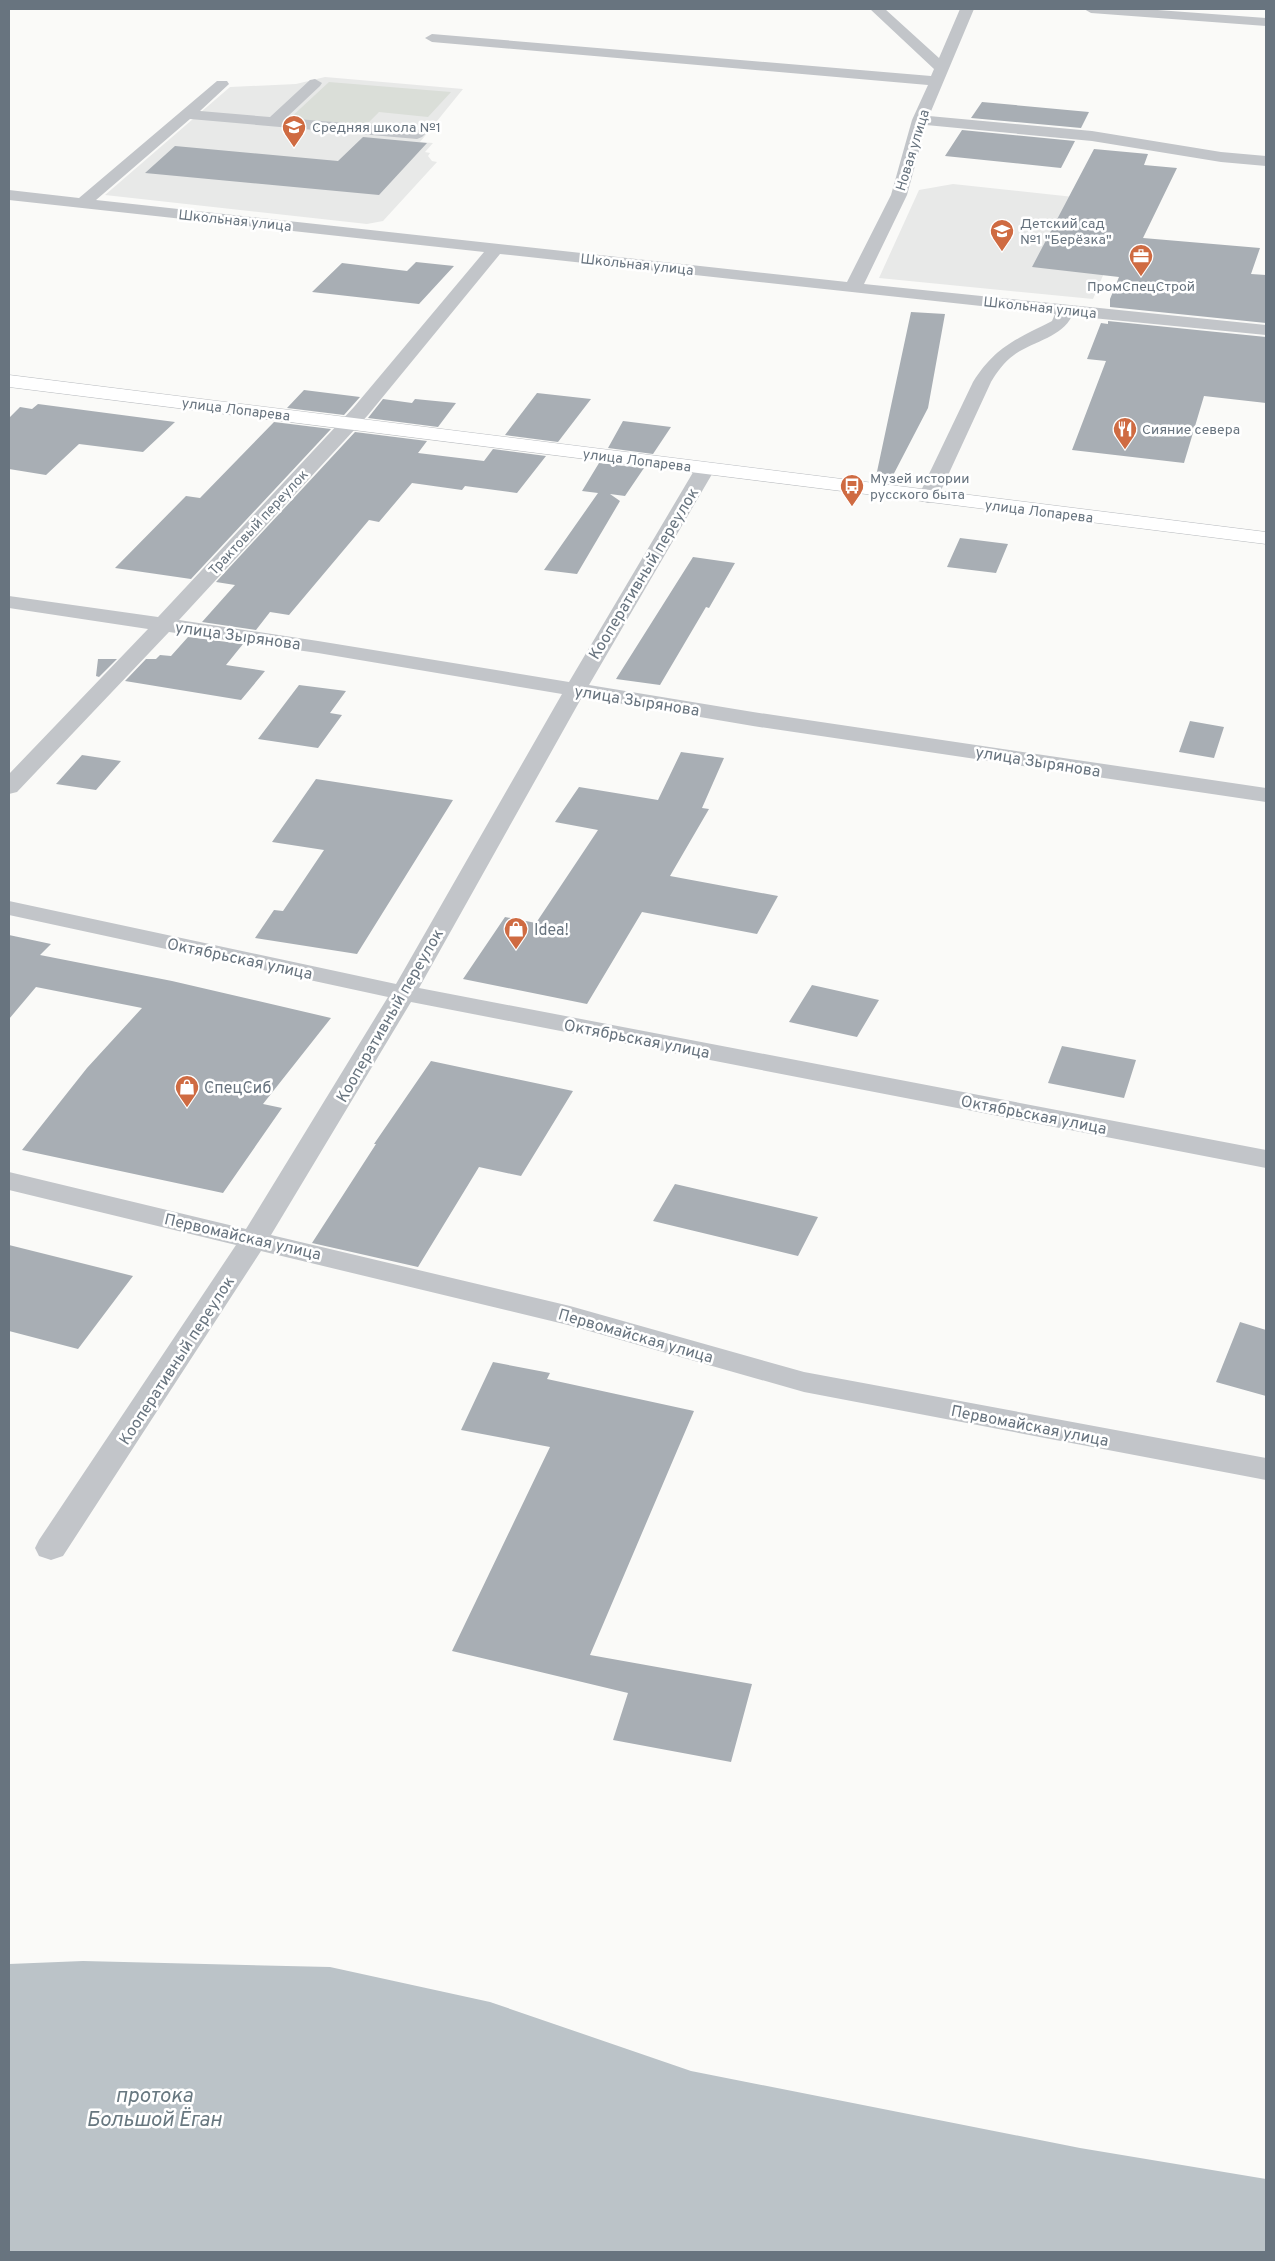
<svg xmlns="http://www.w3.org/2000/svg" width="1275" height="2261" font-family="Overpass,sans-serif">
  <rect width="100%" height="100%" fill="#fafaf8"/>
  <path fill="#e8e9e8" d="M 325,77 L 463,89 L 420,142 L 433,143 L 425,152 L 430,153 L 428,156 L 432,161 L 437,162 L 383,221 L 367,224 L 105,195 L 230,87 L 296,84 Z
    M 953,184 L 1120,202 L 1124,226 L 1093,299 L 879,278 L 919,190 Z"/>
  <path fill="#daded8" d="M 329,82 L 451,92 L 428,117 L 379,112 L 364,127 L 288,120 Z"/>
  <path fill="#bbc3c8" d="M 83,1961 L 330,1967 L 490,2002 L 691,2071 L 1080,2148 L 1266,2179 L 1266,2252 L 9,2252 L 9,1964 Z"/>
  <path fill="#a8aeb4" d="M 982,102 L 1089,112 L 1081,128 L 971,118 Z
    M 962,130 L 1075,141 L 1061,168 L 945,156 Z
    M 363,137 L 427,143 L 379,195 L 145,173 L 175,146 L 338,161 Z
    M 1094,149 L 1148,154 L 1144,165 L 1177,168 L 1143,238 L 1260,248 L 1251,274 L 1266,275 L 1266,323 L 1110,307 L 1110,299 L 1119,277 L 1032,267 Z
    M 416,262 L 454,266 L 419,304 L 312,292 L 342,263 L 407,271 Z
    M 911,312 L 945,314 L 928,408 L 889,483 L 875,481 Z
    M 1108,321 L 1266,337 L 1266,403 L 1204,396 L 1184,463 L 1072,450 L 1106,361 L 1087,359 L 1101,323 L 1108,324 Z
    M 304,390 L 360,397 L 344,415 L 287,408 Z
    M 537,393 L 591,399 L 558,442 L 505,435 Z
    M 383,399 L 412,403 L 415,399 L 456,403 L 438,427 L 368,418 Z
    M 38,404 L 175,422 L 143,452 L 79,444 L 46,475 L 9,469 L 9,418 L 20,407 L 32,409 Z
    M 623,421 L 671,427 L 653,454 L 608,448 Z
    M 274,422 L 331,429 L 191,579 L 115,568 L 186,496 L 200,498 Z
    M 355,432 L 427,441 L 418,453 L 484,461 L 469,481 L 493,449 L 546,456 L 517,493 L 465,486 L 462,490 L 412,483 L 379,522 L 369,520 L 289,615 L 270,612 L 256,630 L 202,622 L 235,585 L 216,582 Z
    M 599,463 L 644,468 L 625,496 L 610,494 L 620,501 L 577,574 L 544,570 L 598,493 L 582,491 Z
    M 960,538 L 1008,544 L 996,573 L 947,567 Z
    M 693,557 L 735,563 L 709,608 L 706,607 L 660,685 L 616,679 Z
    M 188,637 L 243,644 L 226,665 L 265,671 L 241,700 L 125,681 L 146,659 L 156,659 L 160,655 L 171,656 Z
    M 98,659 L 117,659 L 99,677 L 96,676 Z
    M 299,685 L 346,691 L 330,713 L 342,715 L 318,748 L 258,739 Z
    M 1190,721 L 1224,727 L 1214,758 L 1179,752 Z
    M 681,752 L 724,758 L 702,808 L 709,809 L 670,876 L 778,896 L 757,934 L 642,912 L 587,1004 L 463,979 L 505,917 L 536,923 L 598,830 L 555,822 L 579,787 L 658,800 Z
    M 82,755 L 121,761 L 96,790 L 56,784 Z
    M 316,779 L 453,800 L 357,954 L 255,938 L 274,910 L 283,911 L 324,850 L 272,842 Z
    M 9,935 L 51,944 L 40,955 L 172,981 L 331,1018 L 263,1104 L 282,1108 L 223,1193 L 22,1150 L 87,1068 L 142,1008 L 36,987 L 9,1019 Z
    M 812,985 L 879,1000 L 857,1037 L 789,1022 Z
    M 1062,1046 L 1136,1060 L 1124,1098 L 1048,1083 Z
    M 431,1061 L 573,1091 L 521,1176 L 479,1167 L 418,1267 L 312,1243 L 376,1144 L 374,1144 Z
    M 675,1184 L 818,1217 L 798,1256 L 653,1221 Z
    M 9,1245 L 133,1276 L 78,1349 L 9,1331 Z
    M 1240,1322 L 1266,1330 L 1266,1396 L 1216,1382 Z
    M 493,1362 L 550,1373 L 547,1379 L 694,1411 L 590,1655 L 752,1684 L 731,1762 L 613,1740 L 628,1693 L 452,1651 L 550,1447 L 461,1430 Z"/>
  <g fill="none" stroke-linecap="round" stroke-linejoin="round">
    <g stroke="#b6b9bd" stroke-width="1">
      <path id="major" d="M 9,375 L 1266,532 L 1266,544 L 9,387 Z"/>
    </g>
    <path fill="#c2c5c9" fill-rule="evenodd" d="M 870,9 L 885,9 L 939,58 L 960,9 L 974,9 L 929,116 L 1092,131 L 1221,152 L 1266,156 L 1266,166 L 1221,162 L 1092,141 L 926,125 L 907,195 L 864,284 L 1266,325 L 1266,335 L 1072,316 C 1061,338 1033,341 1014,355 C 1004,362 997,372 991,382 L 938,497 L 935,501 L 928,503 L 921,501 L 918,497 L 973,382 C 996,346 1015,340 1052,321 L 1055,314 L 500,254 L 368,415 L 179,620 L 318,641 L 569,682 L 695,469 L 698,465 L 705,463 L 712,465 L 715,469 L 589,685 L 753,712 L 1266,788 L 1266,802 L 753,726 L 582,697 L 419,988 L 1266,1150 L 1266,1168 L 411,1002 L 271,1235 L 570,1306 L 804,1372 L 1266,1458 L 1266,1480 L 804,1392 L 568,1325 L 261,1251 L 63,1556 L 51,1560 L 39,1556 L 35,1548 L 39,1540 L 236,1245 L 9,1190 L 9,1172 L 246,1229 L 388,997 L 9,915 L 9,901 L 396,984 L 562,694 L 318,653 L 169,632 L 17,792 L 9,794 L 9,774 L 148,629 L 9,608 L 9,596 L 158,617 L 354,407 L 484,252 L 9,200 L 9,190 L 79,198 L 217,81 L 227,81 L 229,84 L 200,111 L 270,117 L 310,80 L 315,79 L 322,83 L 320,86 L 286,118 L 417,129 L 422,131 L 425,134 L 422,137 L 417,139 L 190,119 L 96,200 L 847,282 L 891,195 L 912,120 L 928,85 L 432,42 L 425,38 L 432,34 L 931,76 L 934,69 Z
      M 1084,9 L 1144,9 L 1266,18 L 1266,26 L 1091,13 Z"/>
    <use href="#major" fill="#fff" fill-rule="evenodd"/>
  </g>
  <defs>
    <g id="school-pin" transform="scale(1.25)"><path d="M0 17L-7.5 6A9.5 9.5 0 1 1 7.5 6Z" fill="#cf6b42" stroke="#fff"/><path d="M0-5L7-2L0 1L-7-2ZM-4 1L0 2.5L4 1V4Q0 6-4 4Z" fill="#fff"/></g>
    <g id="office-pin" transform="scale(1.25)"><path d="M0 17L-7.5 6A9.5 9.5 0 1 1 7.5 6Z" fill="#cf6b42" stroke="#fff"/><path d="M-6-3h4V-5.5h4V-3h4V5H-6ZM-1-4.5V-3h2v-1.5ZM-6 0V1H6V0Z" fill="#fff"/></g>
    <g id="restaurant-pin" transform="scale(1.25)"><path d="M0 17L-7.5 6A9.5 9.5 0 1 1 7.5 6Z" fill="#cf6b42" stroke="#fff"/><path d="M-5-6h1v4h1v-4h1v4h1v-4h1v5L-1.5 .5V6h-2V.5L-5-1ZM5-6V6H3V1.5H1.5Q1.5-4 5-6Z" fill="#fff"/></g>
    <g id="bus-pin" transform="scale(1.25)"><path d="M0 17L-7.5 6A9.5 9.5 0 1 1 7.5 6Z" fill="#cf6b42" stroke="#fff"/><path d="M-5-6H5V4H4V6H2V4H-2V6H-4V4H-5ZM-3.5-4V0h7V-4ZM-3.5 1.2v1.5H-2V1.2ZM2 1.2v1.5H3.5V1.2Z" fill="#fff"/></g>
    <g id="shop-pin" transform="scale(1.25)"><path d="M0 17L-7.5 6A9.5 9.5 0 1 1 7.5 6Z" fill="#cf6b42" stroke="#fff"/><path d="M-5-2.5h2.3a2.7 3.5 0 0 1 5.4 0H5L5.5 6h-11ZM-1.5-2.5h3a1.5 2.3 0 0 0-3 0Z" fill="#fff"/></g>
  </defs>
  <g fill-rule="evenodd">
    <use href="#school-pin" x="294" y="127"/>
    <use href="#school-pin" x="1002" y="231"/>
    <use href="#office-pin" x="1141" y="256"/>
    <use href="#restaurant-pin" x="1125" y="429"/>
    <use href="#bus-pin" x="852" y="486"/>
    <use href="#shop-pin" x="516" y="929"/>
    <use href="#shop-pin" x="187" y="1087"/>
  </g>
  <g text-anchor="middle" stroke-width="5" stroke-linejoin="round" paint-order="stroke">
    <g font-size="14" fill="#68747f" stroke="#fff" text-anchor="start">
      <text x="312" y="132">Средняя школа №1</text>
      <text x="1020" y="228">Детский сад<tspan x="1020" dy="16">№1 "Берёзка"</tspan></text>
      <text x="1141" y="291" text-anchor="middle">ПромСпецСтрой</text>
      <text x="1142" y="434">Сияние севера</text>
      <text x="870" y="483">Музей истории<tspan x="870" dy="16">русского быта</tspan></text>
    </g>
    <g font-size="14" fill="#68747f" stroke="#fff">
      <text transform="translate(912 150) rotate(-73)" y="5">Новая улица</text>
      <text transform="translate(235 220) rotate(6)" y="5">Школьная улица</text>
      <text transform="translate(637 264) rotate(6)" y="5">Школьная улица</text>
      <text transform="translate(1040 307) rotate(6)" y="5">Школьная улица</text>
      <text transform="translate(236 409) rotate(7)" y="5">улица Лопарева</text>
      <text transform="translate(637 460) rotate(7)" y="5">улица Лопарева</text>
      <text transform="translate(1039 511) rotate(7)" y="5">улица Лопарева</text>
      <text transform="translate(258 522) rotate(-47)" y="5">Трактовый переулок</text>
    </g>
    <g font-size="16" fill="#68747f" stroke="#fff">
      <text transform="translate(643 573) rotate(-59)" y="6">Кооперативный переулок</text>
      <text transform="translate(238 635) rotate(8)" y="6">улица Зырянова</text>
      <text transform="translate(637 700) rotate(9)" y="6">улица Зырянова</text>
      <text transform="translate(1038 761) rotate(9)" y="6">улица Зырянова</text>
      <text transform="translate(240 958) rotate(12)" y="6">Октябрьская улица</text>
      <text transform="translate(389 1015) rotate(-60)" y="6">Кооперативный переулок</text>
      <text transform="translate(637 1038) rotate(11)" y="6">Октябрьская улица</text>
      <text transform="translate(1034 1114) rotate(11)" y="6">Октябрьская улица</text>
      <text transform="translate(243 1236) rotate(13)" y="6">Первомайская улица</text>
      <text transform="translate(636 1335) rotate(16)" y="6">Первомайская улица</text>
      <text transform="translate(176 1360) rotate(-57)" y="6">Кооперативный переулок</text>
      <text transform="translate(1030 1425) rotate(11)" y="6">Первомайская улица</text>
    </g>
    <g font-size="16" fill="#68747f" stroke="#fff" text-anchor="start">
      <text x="534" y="935">Idea!</text>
      <text x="204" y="1093">СпецСиб</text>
    </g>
    <g font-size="21" font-style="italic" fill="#687880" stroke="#fff">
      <text x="154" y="2102">протока<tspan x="154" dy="24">Большой Ёган</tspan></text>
    </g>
  </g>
  <rect width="1275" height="2261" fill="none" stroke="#68747f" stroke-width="20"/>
</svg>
